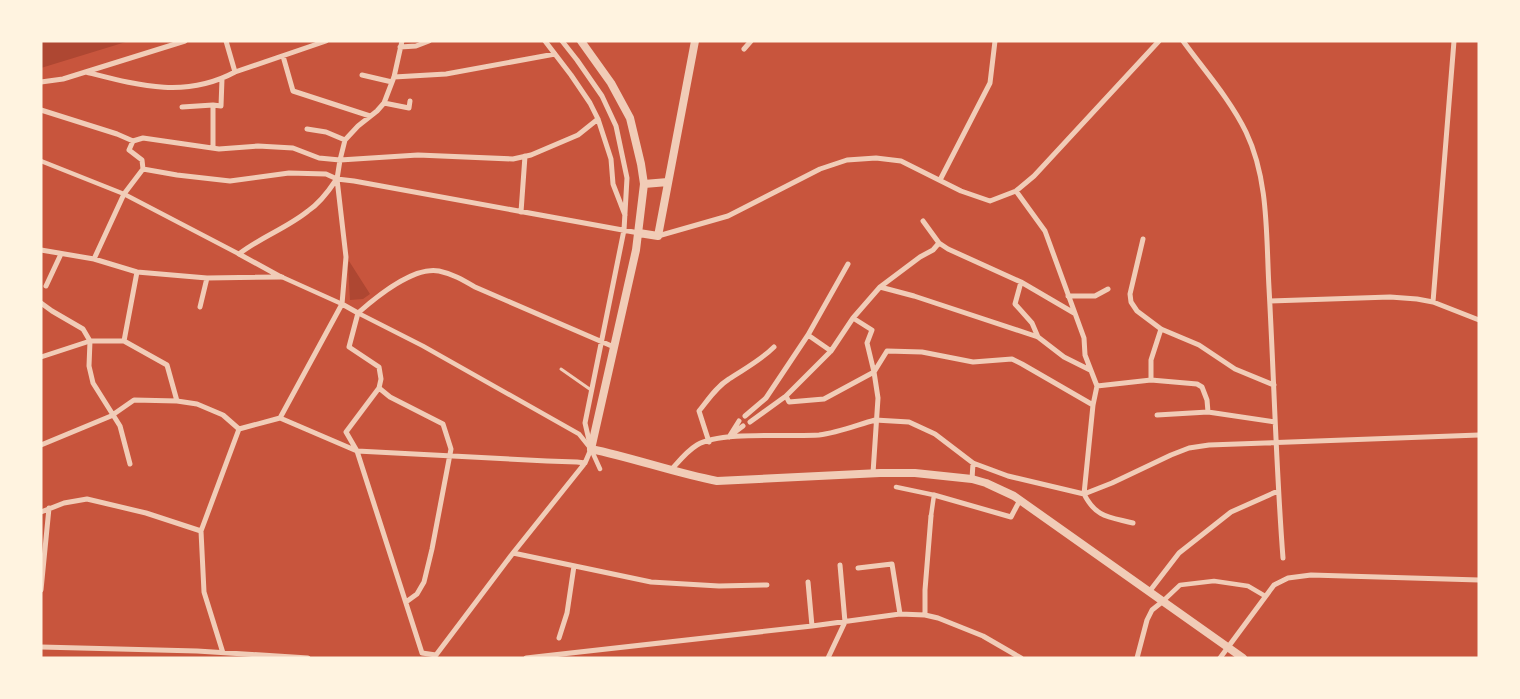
<svg xmlns="http://www.w3.org/2000/svg" width="1520" height="699" font-family="Quicksand,sans-serif">
  <rect width="100%" height="100%" fill="#c8553d"/>
  <path fill="#ae4732" d="M 41,41 L 129,41 L 41,68 Z
    M 349,261 L 370,294 L 363,299 L 350,300 L 348,267 Z"/>
  <g fill="none" stroke-linecap="round" stroke-linejoin="round">
    <path stroke="#f1ccb7" stroke-width="3" d="M 561,369 L 591,390"/>
    <path stroke="#f1ccb7" stroke-width="4.5" d="M 41,161 L 124,194 L 239,254
      M 282,277 L 342,304
      M 358,313 L 423,346 L 579,434 L 591,449 L 600,469
      M 41,357 L 90,341
      M 896,487 L 934,495 L 931,516
      M 1162,602 L 1180,585 L 1214,581 L 1248,586 L 1265,596"/>
    <path stroke="#f1ccb7" stroke-width="5" d="M 226,41 L 235,72
      M 545,41 L 571,75 L 590,103 L 598,119 L 611,159 L 613,184 L 625,215
      M 1183,41 C 1204,70 1230,99 1246,132 C 1269,180 1266,236 1269,288 C 1274,378 1276,468 1283,558
      M 400,47 L 416,46 L 429,41
      M 744,49 L 751,41
      M 283,56 L 293,91 L 370,116
      M 86,72 C 137,85 185,99 235,72 L 326,41
      M 362,75 L 392,82
      M 394,77 L 446,74 L 555,54
      M 41,82 L 63,79 L 185,41
      M 384,103 L 409,108 L 410,101
      M 182,107 L 213,105
      M 41,110 L 117,134 L 133,141 L 143,138 L 219,149 L 258,146 L 293,148 L 319,158 L 340,160 L 418,155 L 513,159 L 531,155 L 578,135 L 598,119
      M 307,129 L 326,132 L 345,140
      M 133,141 L 129,150 L 142,160 L 143,169
      M 213,148 L 213,105 L 221,106 L 222,79
      M 143,169 L 177,175 L 230,181 L 289,173 L 326,174 L 337,179 L 354,181 L 639,233
      M 940,180 L 990,83 L 995,41
      M 1016,191 L 1045,231 L 1084,338 L 1085,355 L 1097,386 L 1093,405 L 1084,494
      M 521,212 L 525,156
      M 923,221 L 939,243 L 948,249 L 1021,282 L 1074,313
      M 658,236 L 728,216 L 820,169 L 847,160 L 876,158 L 901,161 L 961,191 L 990,201 L 1016,191 L 1034,176 L 1159,41
      M 1143,239 L 1130,294 L 1131,302 L 1137,311 L 1161,329 L 1199,345 L 1235,369 L 1274,385
      M 41,250 L 94,259 L 137,272 L 207,278 L 282,277
      M 94,259 L 124,194 L 143,169
      M 281,277 L 239,254 C 261,237 287,228 308,211 C 320,203 328,192 336,180
      M 1021,282 L 1015,304 L 1032,323 L 1038,337
      M 46,286 L 61,254
      M 880,287 L 914,296 L 1038,337 L 1064,357 L 1090,370
      M 1068,296 L 1095,296 L 1108,289
      M 1270,301 L 1390,297 L 1417,299 L 1433,302 L 1479,320
      M 1433,302 L 1454,41
      M 41,303 L 52,311 L 83,329 L 90,341
      M 342,304 L 358,313
      M 200,307 L 207,278
      M 358,313 L 349,347 L 379,367 L 381,379 L 379,388 L 346,432 L 357,451 L 422,653
      M 358,313 C 376,297 414,266 439,271 C 453,274 463,280 475,287 L 614,347
      M 853,318 L 872,330 L 867,343 L 874,372 L 878,398 L 873,473
      M 808,335 L 848,264
      M 90,341 L 89,366 L 93,383 L 120,426 L 130,464
      M 90,341 L 124,341 L 137,272
      M 124,341 L 167,365 L 177,401
      M 1151,380 L 1151,360 L 1161,329
      M 1097,386 L 1151,380 L 1197,384 L 1202,387 L 1207,400 L 1208,412 L 1275,422
      M 379,388 L 390,397 L 443,424 L 451,449 L 432,549 L 424,582 L 417,594 L 406,602
      M 786,396 L 789,402 L 824,399 L 874,372 L 887,351 L 922,352 L 973,362 L 1012,359 L 1022,364 L 1093,405
      M 1157,415 L 1208,412
      M 745,416 L 766,398 L 808,335 L 831,351
      M 280,418 L 342,304 L 346,257 L 337,179 L 340,160 L 345,140 L 358,126 L 377,111 L 384,103 L 394,77 L 402,41
      M 750,422 L 786,396 L 831,351 L 853,318 L 880,287 L 920,257 L 933,250 L 939,243
      M 239,429 L 280,418 L 357,451 L 547,461 L 577,462 L 585,463
      M 731,435 L 743,426
      M 729,437 L 739,421
      M 709,442 L 699,411 C 708,400 716,387 729,379 C 744,369 760,361 774,347
      M 41,445 L 111,416 L 134,400 L 177,401 L 197,404 L 223,415 L 239,429
      M 672,469 C 680,460 687,451 697,445 C 721,431 789,437 819,435 C 838,433 857,425 875,420 L 909,422 L 935,434 L 973,463 L 1008,476 L 1084,494 L 1112,483 L 1171,455 L 1189,448 L 1209,445 L 1479,435
      M 972,479 L 973,463
      M 1084,494 C 1096,518 1110,517 1133,523
      M 934,495 L 1011,517 L 1020,500
      M 41,512 L 64,503 L 87,499 L 146,513 L 201,531
      M 513,553 L 651,582 L 719,586 L 767,585
      M 858,568 L 892,564 L 900,614
      M 808,582 L 812,626
      M 41,590 L 49,508
      M 1149,592 L 1179,553 L 1231,512 L 1278,491
      M 925,615 L 925,590 L 931,516
      M 559,638 L 567,613 L 574,566
      M 41,647 L 197,651 L 308,658
      M 223,653 L 204,592 L 201,531 L 239,429
      M 422,653 L 436,655
      M 436,655 L 513,553 L 585,463 L 591,449 L 585,423 L 624,230 L 627,178 L 616,126 L 602,96 L 577,60 L 562,41
      M 526,658 L 812,626 L 900,614 L 925,615 L 938,618 L 983,636 L 1021,658
      M 828,658 L 845,622 L 840,565
      M 1137,658 L 1147,620 L 1152,610 L 1162,602
      M 1220,658 L 1274,585 L 1288,578 L 1311,575 L 1479,580"/>
    <path stroke="#f1ccb7" stroke-width="8" d="M 581,41 L 611,83 L 630,118 L 641,164 L 644,184 L 636,250 L 591,449 C 634,458 675,473 717,481 L 880,473 L 915,473 L 972,479 L 986,483 L 1014,496 L 1243,658
      M 644,184 L 668,182
      M 639,233 L 658,236 L 695,41"/>
  </g>
  <rect width="1520" height="699" fill="none" stroke="#fff3e0" stroke-width="85"/>
</svg>
